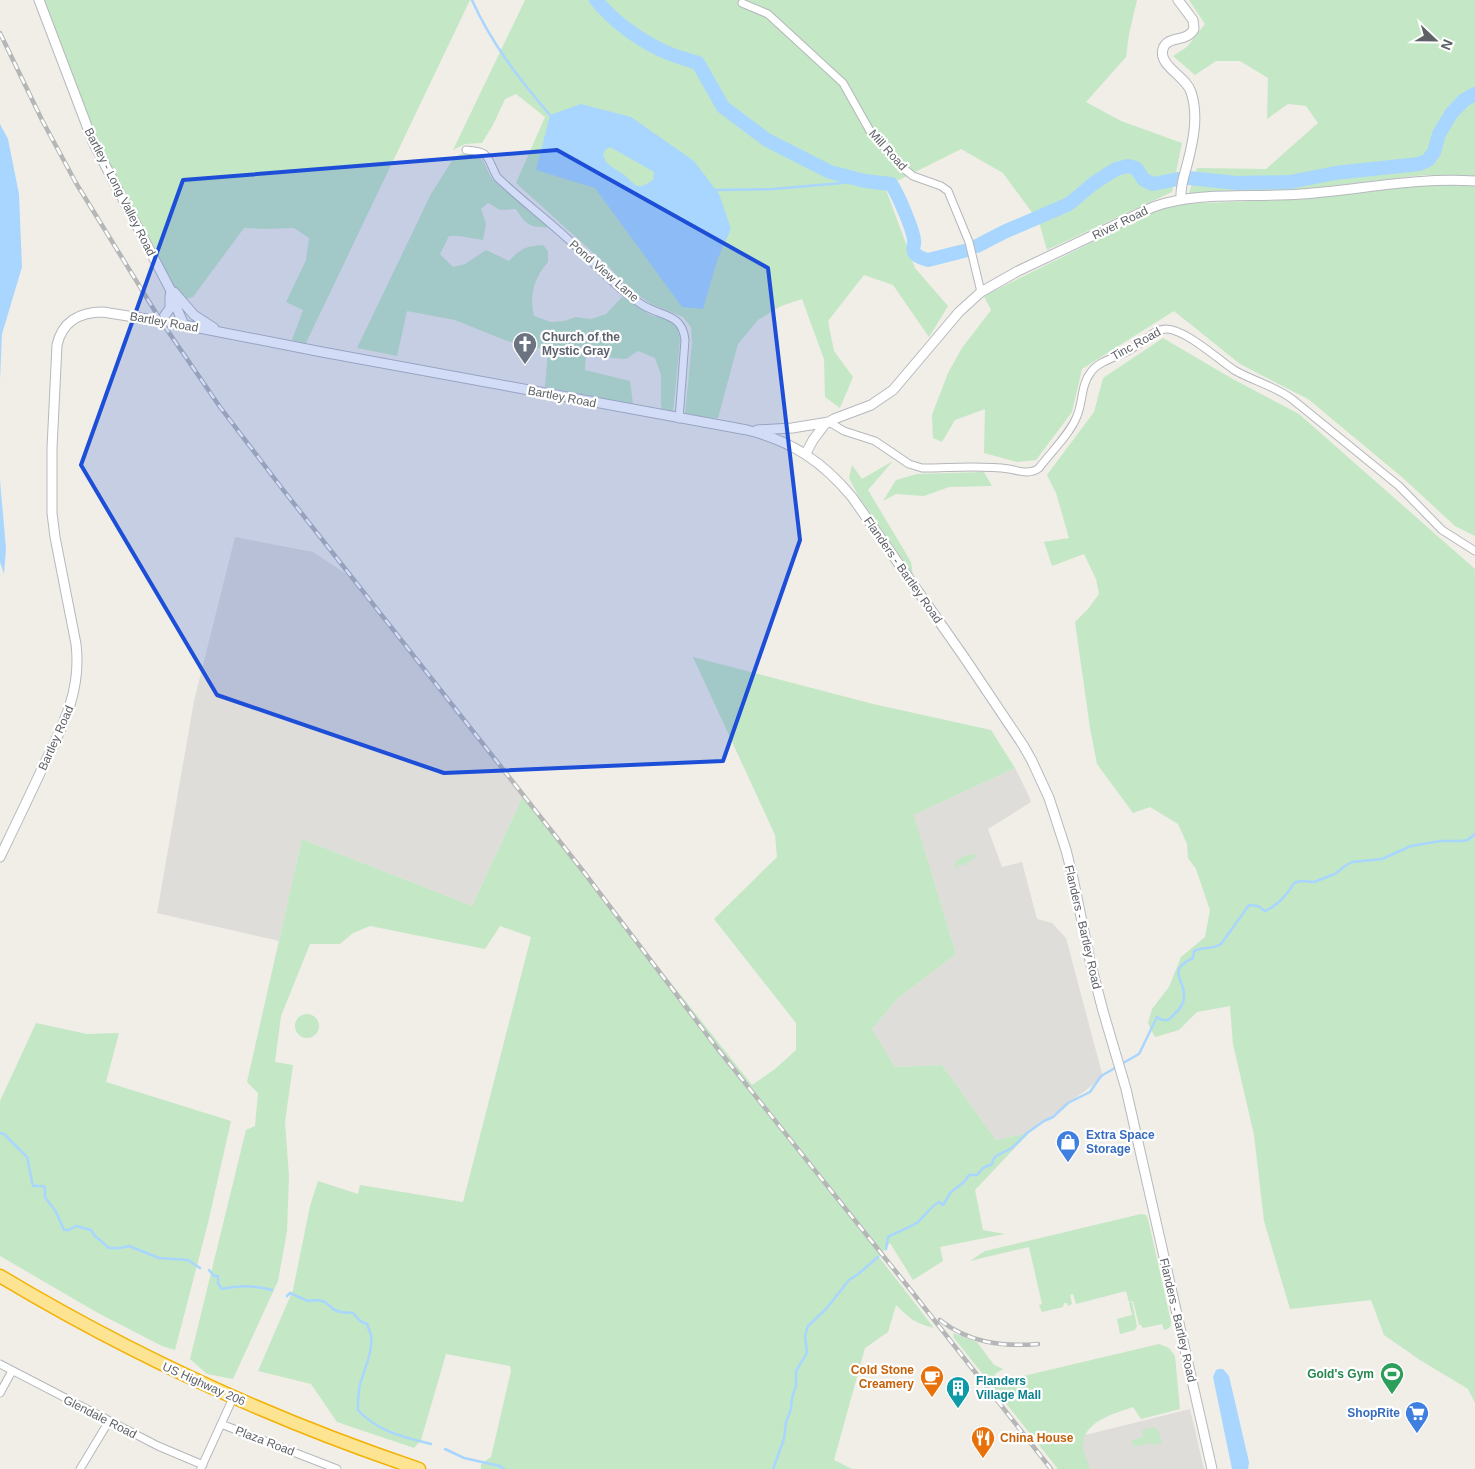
<svg xmlns="http://www.w3.org/2000/svg" width="1475" height="1469" font-family="Helvetica,sans-serif">
  <rect width="100%" height="100%" fill="#f0eee7"/>
  <path fill="#dfddd9" d="M 235,537 L 313,552 L 357,581 L 523,796 L 472,906 L 302,839 L 279,941 L 157,913 L 194,701 Z
    M 1015,768 L 1028,794 L 1031,802 L 988,829 L 1002,867 L 1022,862 L 1037,919 L 1052,923 L 1066,938 L 1103,1077 L 1029,1133 L 996,1140 L 942,1065 L 895,1067 L 872,1029 L 898,998 L 956,954 L 914,815 Z
    M 1190,1409 L 1204,1469 L 1058,1469 L 1041,1446 Z"/>
  <path fill="#c4e7c5" d="M 44,0 L 470,0 L 305,345 L 292,340 L 303,310 L 286,302 L 306,260 L 309,238 L 294,228 L 268,229 L 244,228 L 193,297 L 186,299 L 172,284 L 98,141 L 75,84 Z
    M 525,0 L 1137,0 L 1129,34 L 1126,57 L 1086,102 L 1121,121 L 1182,143 L 1172,192 L 1047,250 L 1039,222 L 1003,173 L 961,149 L 885,187 L 915,268 L 948,306 L 929,337 L 893,285 L 864,275 L 828,321 L 834,351 L 853,377 L 840,408 L 825,397 L 824,359 L 802,299 L 781,306 L 758,320 L 738,344 L 718,418 L 694,417 L 685,414 L 692,343 L 691,327 L 683,317 L 651,304 L 628,288 L 610,268 L 516,183 L 545,117 L 516,94 L 505,99 L 493,125 L 482,143 L 465,144 L 453,150 Z
    M 1189,0 L 1475,0 L 1475,176 L 1424,175 L 1305,189 L 1189,193 L 1197,168 L 1266,169 L 1318,123 L 1306,106 L 1288,104 L 1267,119 L 1268,78 L 1240,61 L 1216,61 L 1195,75 L 1173,56 L 1187,47 L 1205,24 Z
    M 461,154 L 477,154 L 482,159 L 492,179 L 549,227 C 530,228 526,225 516,209 L 500,210 L 488,203 L 481,209 L 486,224 L 483,240 L 459,236 L 449,236 L 440,254 L 453,267 L 465,264 L 486,250 L 509,261 C 520,249 526,246 543,245 L 548,251 L 548,262 C 534,278 529,295 534,316 L 551,322 L 564,321 L 576,317 L 591,319 L 606,314 L 622,297 C 634,301 641,311 653,316 C 660,318 670,318 675,325 C 679,329 679,335 680,340 L 673,413 L 661,409 L 661,375 L 655,358 L 638,351 L 626,359 L 586,356 L 585,370 L 630,381 L 633,404 L 545,387 L 548,350 L 507,341 L 455,320 L 407,311 L 397,356 L 357,348 L 431,194 L 453,159 Z
    M 1442,183 L 1475,186 L 1475,536 L 1455,526 L 1403,478 L 1308,399 L 1240,364 L 1174,311 L 1082,369 L 1072,412 L 1036,460 L 1017,462 L 984,453 L 985,409 L 955,420 L 942,442 L 933,438 L 932,415 L 948,373 L 962,348 L 991,310 L 984,296 L 1153,212 L 1180,204 L 1306,199 Z
    M 1163,338 L 1231,378 L 1299,414 L 1475,569 L 1475,1403 L 1468,1389 L 1420,1360 L 1384,1335 L 1371,1300 L 1290,1309 L 1264,1221 L 1254,1135 L 1233,1044 L 1230,1006 L 1197,1012 L 1179,1030 L 1155,1037 L 1148,1023 L 1152,1009 L 1169,987 L 1181,957 L 1205,937 L 1210,910 L 1196,869 L 1188,858 L 1187,844 L 1178,824 L 1150,807 L 1133,813 L 1097,764 L 1090,728 L 1075,622 L 1088,609 L 1099,594 L 1096,579 L 1084,554 L 1052,566 L 1044,542 L 1069,538 L 1056,493 L 1047,475 L 1094,412 L 1103,378 Z
    M 893,461 L 868,490 L 911,562 L 913,575 L 859,497 L 849,478 L 852,465 L 862,479 Z
    M 984,472 L 992,486 L 949,487 L 924,496 L 896,494 L 883,501 L 896,480 L 917,474 Z
    M 693,657 L 873,704 L 991,730 L 1015,768 L 914,815 L 956,954 L 898,998 L 872,1029 L 895,1067 L 942,1065 L 996,1140 L 1029,1133 L 975,1190 L 983,1230 L 1005,1234 L 940,1247 L 943,1261 L 913,1280 L 890,1243 L 879,1257 L 934,1328 C 915,1323 910,1319 896,1305 L 888,1332 L 865,1348 L 834,1460 L 852,1469 L 481,1469 L 481,1464 L 491,1457 L 511,1371 L 510,1366 L 446,1354 L 421,1440 L 414,1448 L 337,1422 L 311,1384 L 258,1371 L 293,1290 L 310,1206 L 318,1181 L 358,1194 L 360,1185 L 463,1202 L 531,937 L 500,926 L 485,949 L 370,926 L 353,933 L 340,944 L 310,944 L 281,1016 L 275,1062 L 293,1065 L 285,1122 L 289,1176 L 287,1231 L 278,1281 L 233,1379 L 207,1374 L 190,1359 L 246,1130 L 255,1126 L 258,1093 L 247,1082 L 302,839 L 472,906 L 523,796 L 752,1085 L 775,1069 L 796,1050 L 796,1023 L 714,919 L 777,857 L 775,835 Z
    M 973,854 L 975,854 L 974,855 L 976,857 L 962,866 L 960,864 L 957,867 L 958,870 L 955,869 C 954,858 964,856 973,854 Z
    M295 1026a12 12 0 1 1 24 0a12 12 0 1 1-24 0Z
    M 36,1023 L 87,1034 L 119,1033 L 106,1082 L 231,1121 L 208,1223 L 175,1350 L 162,1346 L 98,1313 L 0,1256 L 0,1101 Z
    M 1141,1214 L 1146,1215 L 1148,1219 L 1171,1322 C 1171,1327 1169,1329 1164,1330 L 1162,1324 L 1143,1328 L 1141,1325 L 1139,1325 L 1133,1301 L 1129,1302 L 1126,1291 L 1076,1304 L 1073,1294 L 1070,1295 L 1072,1304 L 1068,1306 L 1067,1303 L 1064,1303 L 1063,1307 L 1042,1312 L 1039,1305 L 1042,1304 L 1029,1247 L 970,1261 L 985,1251 Z
    M 1132,1302 L 1137,1326 L 1135,1330 L 1120,1334 L 1117,1319 L 1132,1315 L 1129,1303 Z
    M 953,1333 L 977,1342 L 994,1365 L 1003,1369 L 995,1374 L 998,1382 L 1159,1344 L 1169,1348 L 1175,1356 L 1180,1409 L 1141,1419 L 1133,1407 C 1115,1413 1082,1422 1083,1446 C 1084,1453 1087,1462 1090,1469 L 1058,1469 L 954,1338 Z
    M 1154,1427 L 1158,1430 L 1162,1443 L 1151,1445 L 1151,1443 L 1133,1447 L 1132,1440 L 1143,1437 L 1142,1430 Z"/>
  <path fill="#a9d6fe" fill-rule="evenodd" d="M 581,104 L 631,117 L 694,161 L 719,194 L 731,229 L 718,258 L 703,309 L 682,307 L 595,188 L 536,170 L 550,115 ZM 610,147 L 654,172 L 653,180 C 634,193 636,183 623,174 C 617,170 611,167 606,162 L 603,154 L 606,149 Z
    M 0,124 L 8,139 L 19,194 L 22,267 L 2,334 L 0,380 Z
    M 0,480 L 6,549 L 4,574 L 0,562 Z
    M 1219,1369 L 1223,1369 L 1229,1376 L 1249,1462 L 1248,1469 L 1232,1469 L 1213,1377 L 1216,1370 Z"/>
  <g fill="none" stroke-linecap="round" stroke-linejoin="round">
    <path stroke="#a9d6fe" stroke-width="2.5" d="M 472,0 C 491,43 520,80 550,115
      M 716,190 L 773,189 L 865,181
      M 1123,1063 L 1139,1054 L 1157,1017 L 1162,1020 L 1168,1020 C 1175,1014 1183,1007 1184,998 C 1186,980 1165,971 1193,958 L 1194,951 C 1203,946 1212,950 1221,944 L 1249,905 L 1258,906 L 1265,911 C 1277,906 1288,894 1294,883 L 1301,881 L 1314,882 L 1319,880 L 1335,874 L 1345,866 L 1352,862 L 1382,859 L 1411,846 L 1440,841 L 1461,841 L 1468,840 L 1475,834
      M 0,1133 L 4,1134 L 27,1157 L 33,1186 L 43,1186 L 45,1188 L 45,1197 L 56,1212 L 64,1230 L 69,1230 L 76,1226 L 91,1230 L 95,1236 L 109,1248 L 120,1248 L 129,1246 L 159,1258 L 188,1260 L 200,1268
      M 886,1249 L 888,1237 C 898,1231 908,1229 918,1222 C 925,1216 931,1206 939,1202 L 943,1205 L 951,1192 L 964,1182 L 969,1175 L 977,1175 L 983,1168 L 992,1164 L 993,1160 L 996,1156 L 1012,1148 L 1027,1133 L 1044,1121 L 1053,1117 L 1068,1103 L 1090,1092 L 1101,1076 L 1115,1068
      M 209,1270 L 214,1276 L 218,1276 L 218,1283 L 222,1289 C 239,1285 254,1285 272,1290
      M 287,1296 L 290,1293 L 308,1301 L 318,1300 L 325,1302 L 333,1309 L 340,1312 L 353,1313 L 360,1321 L 367,1324 C 368,1327 370,1332 371,1335 C 373,1350 366,1365 362,1378 C 358,1389 358,1399 358,1410 C 378,1432 404,1437 431,1444
      M 445,1449 L 464,1458 L 500,1466 L 504,1469
      M 773,1469 L 784,1439 L 786,1422 L 791,1409 L 792,1398 L 796,1386 L 796,1371 L 807,1353 L 805,1336 L 808,1326 L 826,1309 L 849,1280 L 857,1275 L 878,1257"/>
    <path stroke="#a9d6fe" stroke-width="14" d="M 596,0 C 612,20 638,39 661,50 C 673,56 686,59 698,63 L 723,107 L 767,140 L 830,172 L 865,181 L 891,184 C 897,192 913,229 914,240 C 915,244 912,248 914,252 C 916,256 923,259 928,260 L 964,251
      M 1189,178 L 1237,183 L 1290,182 L 1335,173 L 1419,164 L 1428,160 L 1434,152 L 1439,134 L 1451,114 L 1464,100 L 1475,94
      M 977,246 L 1004,232 L 1069,204 L 1094,183 L 1116,169 L 1128,166 L 1136,168 L 1144,180 L 1153,184 L 1178,179"/>
    <g stroke="#b4b7bb" stroke-width="9">
      <path id="street" d="M 742,3 L 768,14 L 843,83 L 870,131 L 903,168 L 913,176 L 941,186 L 948,191 L 969,242 L 981,292
        M 466,150 C 491,152 486,156 497,177 C 520,199 545,218 569,240 C 592,261 615,287 641,304 C 660,317 682,312 685,340 L 679,419
        M 829,422 L 844,431 L 875,441 L 909,464 L 922,468 C 951,468 980,465 1009,469 C 1019,471 1030,475 1039,468 C 1051,452 1070,434 1077,416 C 1083,402 1081,384 1091,372 C 1098,362 1113,358 1124,353 C 1132,349 1139,344 1146,339 C 1152,334 1158,329 1166,329 C 1185,329 1218,359 1234,370 C 1253,381 1275,386 1292,399 L 1399,486 L 1442,530 L 1475,551
        M 0,1364 L 158,1446 L 203,1465
        M 0,1393 L 12,1371
        M 221,1424 L 337,1469
        M 201,1468 L 233,1398
        M 80,1469 L 109,1421"/>
    </g>
    <g stroke="#b5b9be" stroke-width="11">
      <path id="secondary" d="M 39,0 L 93,142 L 170,289 L 172,297 L 184,325
        M 1178,0 L 1193,20 L 1194,29 C 1187,43 1167,35 1163,49 C 1158,66 1186,76 1191,92 C 1199,116 1193,142 1187,165 C 1184,176 1180,187 1181,199
        M 174,292 L 194,315 L 214,328
        M 161,321 L 170,308 L 170,296
        M 757,430 L 792,428 L 829,422
        M 806,453 L 813,440 L 825,424 L 834,419 L 871,405 L 893,390 L 959,312 L 981,292 L 1018,271 L 1153,207 C 1197,191 1253,198 1301,194 C 1359,190 1415,177 1475,181
        M 0,857 C 14,828 28,799 41,771 C 61,729 82,693 76,644 L 55,537 L 52,513 L 52,448 L 57,345 C 62,322 79,312 103,312 L 184,325 L 322,352 L 747,430 C 792,441 823,462 852,497 L 964,657 L 1023,745 L 1032,761 L 1049,798 L 1066,850 L 1073,878 L 1091,965 L 1103,1011 L 1126,1089 L 1212,1469"/>
    </g>
    <g stroke="#f4b103" stroke-width="15">
      <path id="highway" d="M 0,1276 C 135,1357 270,1419 419,1469"/>
    </g>
    <use href="#street" stroke="#fff" stroke-width="7"/>
    <use href="#secondary" stroke="#fff" stroke-width="9"/>
    <use href="#highway" stroke="#fce492" stroke-width="12"/>
    <g stroke="#b5b6b7" stroke-width="4.5">
      <path id="rail" d="M 0,33 L 42,120 L 76,183 L 161,321 L 220,407 L 284,491 L 583,871 L 717,1048 L 913,1293 L 1051,1469
        M 940,1320 C 969,1343 1003,1347 1038,1344"/>
    </g>
    <use href="#rail" stroke="#fff" stroke-width="2.5" stroke-dasharray="8" stroke-linecap="butt"/>
  </g>
  <path fill="#1d4ed8" fill-opacity="0.2" stroke="#1d4ed8" stroke-width="4" stroke-linejoin="round" d="M 557,150 L 768,268 L 800,540 L 723,761 L 444,773 L 217,695 L 81,465 L 183,180 Z"/>
  <defs>
    <g id="church-pin" transform="scale(1.25)"><path d="M0 17L-7.5 6A9.5 9.5 0 1 1 7.5 6Z" fill="#6b7280" stroke="#fff"/><path d="M-1.2-6h2.4v3.5h3.3v2.4h-3.3V6h-2.4V-.1h-3.3v-2.4h3.3Z" fill="#fff"/></g>
    <g id="shop-pin" transform="scale(1.25)"><path d="M0 17L-7.5 6A9.5 9.5 0 1 1 7.5 6Z" fill="#3f7fe0" stroke="#fff"/><path d="M-5-2.5h2.3a2.7 3.5 0 0 1 5.4 0H5L5.5 6h-11ZM-1.5-2.5h3a1.5 2.3 0 0 0-3 0Z" fill="#fff"/></g>
    <g id="stadium-pin" transform="scale(1.25)"><path d="M0 17L-7.5 6A9.5 9.5 0 1 1 7.5 6Z" fill="#2e9e5b" stroke="#fff"/><path d="M0-5a6.5 5 0 1 0 0 10a6.5 5 0 1 0 0-10ZM-3.5-1.8h7v3.6h-7Z" fill="#fff"/></g>
    <g id="cafe-pin" transform="scale(1.25)"><path d="M0 17L-7.5 6A9.5 9.5 0 1 1 7.5 6Z" fill="#e8710a" stroke="#fff"/><path d="M-5.5-4.5H6V0H3Q3 3.5 0 3.5H-2.5Q-5.5 3.5-5.5 0ZM3-3.2v2h1.7v-2ZM-6 4.5H4V6H-6Z" fill="#fff"/></g>
    <g id="building-pin" transform="scale(1.25)"><path d="M0 17L-7.5 6A9.5 9.5 0 1 1 7.5 6Z" fill="#0f9aa8" stroke="#fff"/><path d="M-4-6H4V6H1V3H-1V6H-4ZM-2.5-4.3h1.7v1.8h-1.7ZM.8-4.3h1.7v1.8H.8ZM-2.5-1h1.7V.8h-1.7ZM.8-1h1.7V.8H.8Z" fill="#fff"/></g>
    <g id="supermarket-pin" transform="scale(1.25)"><path d="M0 17L-7.5 6A9.5 9.5 0 1 1 7.5 6Z" fill="#3f7fe0" stroke="#fff"/><path d="M-6-5.5h2.5l.6 2H6L4.5 2H-2.5L-4.4-4H-6ZM-1.5 3.2a1.3 1.3 0 1 0 .1 0ZM3 3.2a1.3 1.3 0 1 0 .1 0Z" fill="#fff"/></g>
    <g id="restaurant-pin" transform="scale(1.25)"><path d="M0 17L-7.5 6A9.5 9.5 0 1 1 7.5 6Z" fill="#e8710a" stroke="#fff"/><path d="M-5-6h1v4h1v-4h1v4h1v-4h1v5L-1.5 .5V6h-2V.5L-5-1ZM5-6V6H3V1.5H1.5Q1.5-4 5-6Z" fill="#fff"/></g>
  </defs>
  <g fill-rule="evenodd">
    <use href="#church-pin" x="525" y="344"/>
    <use href="#shop-pin" x="1068" y="1142"/>
    <use href="#stadium-pin" x="1392" y="1374"/>
    <use href="#cafe-pin" x="932" y="1377"/>
    <use href="#building-pin" x="958" y="1388"/>
    <use href="#supermarket-pin" x="1417" y="1413"/>
    <use href="#restaurant-pin" x="983" y="1438"/>
  </g>
  <g text-anchor="middle" stroke-width="4.5" stroke-linejoin="round" paint-order="stroke">
    <g font-size="12" fill="#5e6267" stroke="#fff">
      <text transform="translate(888 150) rotate(48)" y="4">Mill Road</text>
      <text transform="translate(120 192) rotate(63)" y="4">Bartley - Long Valley Road</text>
      <text transform="translate(1120 223) rotate(-26)" y="4">River Road</text>
      <text transform="translate(604 271) rotate(41)" y="4">Pond View Lane</text>
      <text transform="translate(164 322) rotate(10)" y="4">Bartley Road</text>
      <text transform="translate(1136 344) rotate(-29)" y="4">Tinc Road</text>
      <text transform="translate(562 397) rotate(11)" y="4">Bartley Road</text>
      <text transform="translate(903 570) rotate(55)" y="4">Flanders - Bartley Road</text>
      <text transform="translate(56 738) rotate(-66)" y="4">Bartley Road</text>
      <text transform="translate(1083 927) rotate(77)" y="4">Flanders - Bartley Road</text>
      <text transform="translate(1178 1320) rotate(77)" y="4">Flanders - Bartley Road</text>
      <text transform="translate(204 1384) rotate(24)" y="4">US Highway 206</text>
      <text transform="translate(100 1417) rotate(27)" y="4">Glendale Road</text>
      <text transform="translate(265 1441) rotate(21)" y="4">Plaza Road</text>
    </g>
    <g font-size="12" font-weight="bold" fill="#5b616d" stroke="#fff" text-anchor="start">
      <text x="542" y="341">Church of the<tspan x="542" dy="14">Mystic Gray</tspan></text>
    </g>
    <g font-size="12" font-weight="bold" fill="#366cbe" stroke="#fff" text-anchor="start">
      <text x="1086" y="1139">Extra Space<tspan x="1086" dy="14">Storage</tspan></text>
      <text x="1400" y="1417" text-anchor="end">ShopRite</text>
    </g>
    <g font-size="12" font-weight="bold" fill="#c56008" stroke="#fff" text-anchor="end">
      <text x="914" y="1374">Cold Stone<tspan x="914" dy="14">Creamery</tspan></text>
      <text x="1000" y="1442" text-anchor="start">China House</text>
    </g>
    <g font-size="12" font-weight="bold" fill="#27864d" stroke="#fff" text-anchor="end">
      <text x="1374" y="1378">Gold's Gym</text>
    </g>
    <g font-size="12" font-weight="bold" fill="#0d838f" stroke="#fff" text-anchor="start">
      <text x="976" y="1385">Flanders<tspan x="976" dy="14">Village Mall</tspan></text>
    </g>
  </g>
  <g transform="translate(1435 40) rotate(112)" stroke="#ffffff" stroke-width="4" paint-order="stroke">
  <path d="M0-4L9 19L0 12L-9 19Z" fill="#5e6267"/>
  <text y="-8" font-size="14" font-weight="bold" text-anchor="middle" fill="#5e6267">N</text>
  </g>
</svg>
